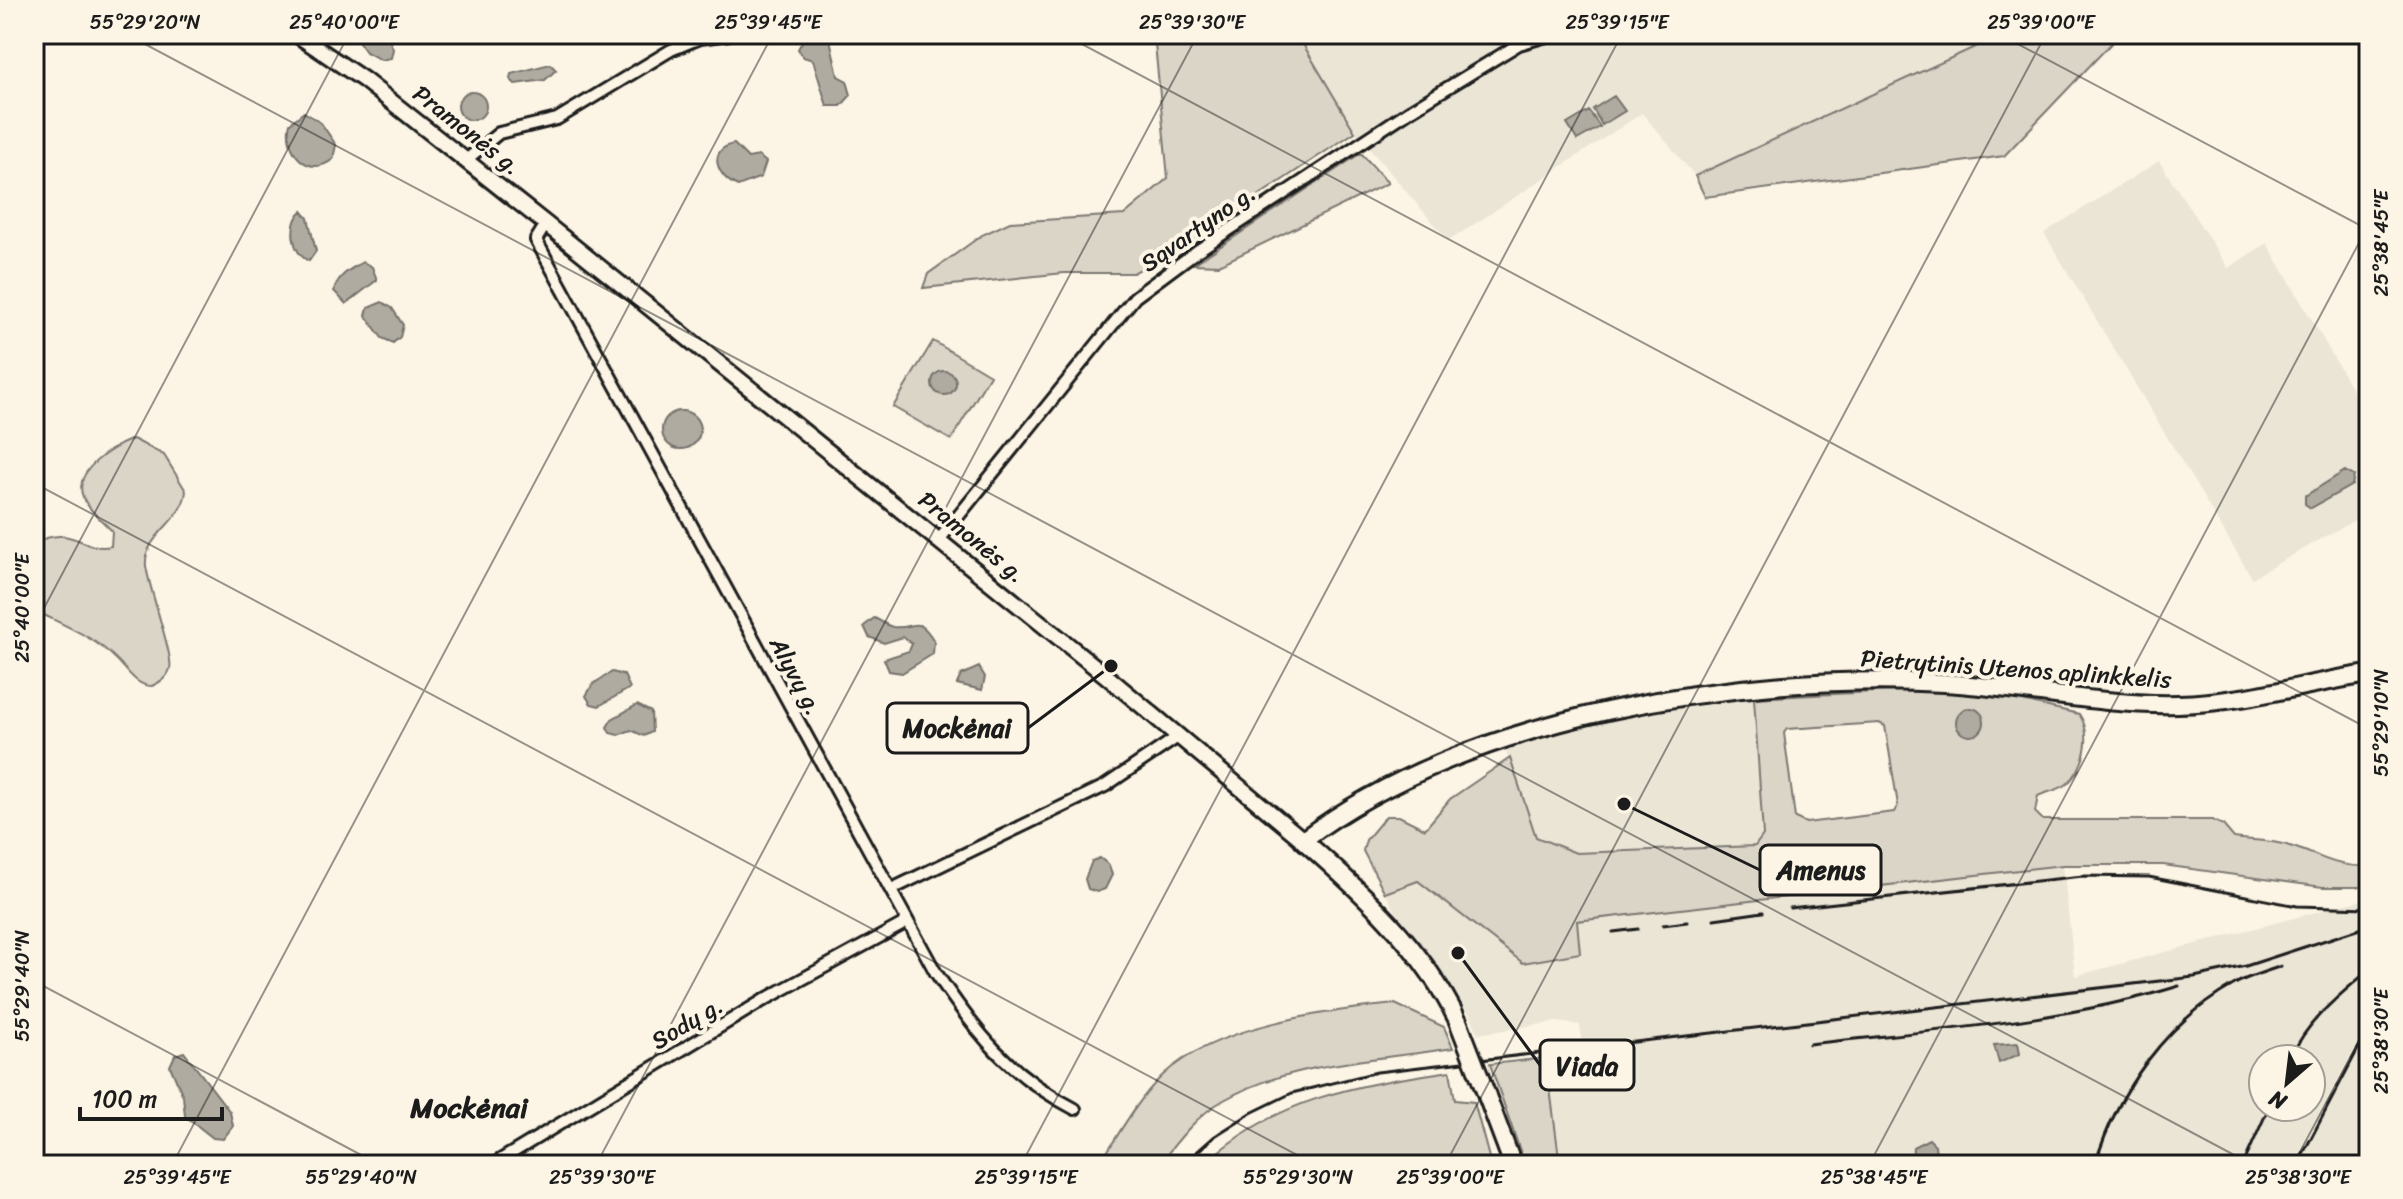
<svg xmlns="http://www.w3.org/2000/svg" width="2403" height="1199" font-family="Sriracha,sans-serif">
  <rect width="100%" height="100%" fill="#fcf5e5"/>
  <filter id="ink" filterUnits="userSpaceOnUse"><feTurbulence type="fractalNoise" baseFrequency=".0125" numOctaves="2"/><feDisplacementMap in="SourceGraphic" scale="16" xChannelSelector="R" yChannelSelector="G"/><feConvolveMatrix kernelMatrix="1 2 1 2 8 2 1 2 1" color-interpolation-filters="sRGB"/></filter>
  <g filter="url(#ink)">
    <path fill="#ebe5d6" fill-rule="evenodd" d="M 1297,34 L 2003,34 L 1695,176 L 1642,113 L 1449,241 L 1355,132 Z
      M 2159,161 L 2228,268 L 2267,243 L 2369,418 L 2369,512 L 2252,578 L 2044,233 Z
      M 1754,698 L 1763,835 L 1755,846 L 1576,853 L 1536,837 L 1505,749 L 1538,738 L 1636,715 Z
      M 2063,865 L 2075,976 L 2369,898 L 2369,1165 L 1560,1165 L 1543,1046 L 1582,1041 L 1580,1025 L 1556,1022 L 1478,1034 L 1471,1016 L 1403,925 L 1385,893 L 1418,881 L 1523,963 L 1577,921 ZM 2263,1059 L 2311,1059 L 2311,1107 L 2263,1107 Z"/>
    <path fill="#dbd5c8" stroke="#7c7872" stroke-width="2" fill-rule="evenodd" d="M 1154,34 L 1297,34 L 1355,132 L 1175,251 L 1133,273 L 1064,273 L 923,288 L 928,274 L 982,235 L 1010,222 L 1124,215 L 1168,178 Z
      M 2003,34 L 2120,34 L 2004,156 L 1705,197 L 1695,176 Z
      M 1361,153 L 1388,183 L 1219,265 L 1194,264 Z
      M 933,341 L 990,375 L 951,440 L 893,407 Z
      M 133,439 L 164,455 L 186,491 C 183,522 143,535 146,566 C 149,588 174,658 170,669 C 167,678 160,682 152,686 C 136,686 128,671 117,660 C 94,636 63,625 34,610 L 34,543 C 74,523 83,553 111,546 L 112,531 C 103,521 88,510 83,497 C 72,470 113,447 133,439 Z
      M 1914,690 L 2000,696 L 2079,714 C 2093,734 2085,768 2067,784 C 2058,791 2047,791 2038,796 L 2035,812 L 2043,820 L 2212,820 L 2223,825 L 2234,838 C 2256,841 2274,840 2296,848 C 2322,857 2340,868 2369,866 L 2369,887 L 2323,887 L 2163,865 L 2063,865 L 1577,921 L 1580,953 L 1523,963 L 1418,881 L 1385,893 L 1363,851 L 1366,840 L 1386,816 L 1399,816 L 1425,829 L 1450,799 L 1510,758 L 1536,837 L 1576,853 L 1755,846 L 1763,835 L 1754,698 ZM 1879,723 L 1885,726 L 1898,805 L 1894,812 L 1806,823 L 1795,818 L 1784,733 L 1787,729 Z
      M 1395,1004 L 1444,1027 L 1453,1048 C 1379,1060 1291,1062 1224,1100 C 1198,1114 1177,1141 1159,1165 L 1099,1165 C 1118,1135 1137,1100 1163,1075 C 1216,1025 1325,1011 1395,1004 Z
      M 1546,1058 L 1560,1165 L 1525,1165 L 1490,1064 Z
      M 1450,1071 L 1455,1100 L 1474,1102 L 1491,1165 L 1203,1165 C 1275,1098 1356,1085 1450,1071 Z"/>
    <path fill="#b0aba1" stroke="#75726c" stroke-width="2" d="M 360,34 L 387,34 L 393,49 L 391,58 L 381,60 L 366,52 L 359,42 Z
      M 821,36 L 830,39 L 838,76 L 847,81 L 851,95 L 841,106 L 827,106 L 813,60 L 803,57 L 798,49 L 803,40 Z
      M 550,64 L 556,70 L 545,80 L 515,84 L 510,79 L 511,74 Z
      M458 106a14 14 0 1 1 28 0a14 14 0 1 1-28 0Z
      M 1614,96 L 1625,111 L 1602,125 L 1593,109 Z
      M 1589,111 L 1600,127 L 1577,140 L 1567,124 Z
      M 304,112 L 321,123 L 336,145 L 333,159 C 308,180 283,150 290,123 Z
      M 734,144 L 748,158 L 759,156 L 766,162 L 761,177 L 738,186 C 717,178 706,149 734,144 Z
      M 302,211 L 308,218 L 316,251 L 309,261 C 291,254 288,222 302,211 Z
      M 363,262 L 372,267 L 377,280 L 346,304 L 334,291 C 337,276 350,269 363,262 Z
      M 382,302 L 392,308 L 403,325 L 400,337 L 393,343 L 382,338 L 366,316 L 368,308 Z
      M932 383a12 12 0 1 1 24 0a12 12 0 1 1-24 0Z
      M662 430a19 19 0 1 1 38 0a19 19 0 1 1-38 0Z
      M 2345,471 L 2354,476 L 2352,485 L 2311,508 L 2305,504 L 2305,496 Z
      M 874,618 C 880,620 887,626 893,627 C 915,630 917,613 934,641 L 933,654 L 902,673 L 889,671 L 884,659 L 909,651 L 912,644 L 903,637 L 884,643 L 869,637 L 864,626 Z
      M 979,667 L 985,677 L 982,690 L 957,684 L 961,675 Z
      M 612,672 L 624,675 L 630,688 L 599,706 L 591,704 L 586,696 L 593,684 Z
      M 637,705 L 651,712 L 652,732 L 644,736 L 631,730 L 618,735 L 610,733 L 607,727 L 612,719 Z
      M1956 722a14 14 0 1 1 28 0a14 14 0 1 1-28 0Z
      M 1100,858 L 1109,865 L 1112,875 L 1105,889 L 1097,892 L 1088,889 L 1085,879 L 1092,861 Z
      M 2018,1043 L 2020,1054 L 1999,1063 L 1994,1045 Z
      M 184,1052 L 230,1112 L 233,1126 L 223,1139 L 213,1138 L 185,1116 L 183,1096 L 170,1066 L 175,1055 Z
      M 1929,1139 L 1935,1145 L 1937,1165 L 1912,1165 L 1913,1147 Z"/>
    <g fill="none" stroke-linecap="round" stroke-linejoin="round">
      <g stroke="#1c1c1c" stroke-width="16">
        <path id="minor" d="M 466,160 L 499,133 L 557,119 L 671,50 L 700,38 L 729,34
          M 546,224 L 536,240 L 936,973 C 977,1034 1009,1075 1075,1109
          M 939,540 L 1135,297 L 1197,251 L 1411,110 L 1519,44 L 1553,34
          M 892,889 L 1105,786 L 1179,736
          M 492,1165 L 764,1000 L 907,922"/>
      </g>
      <g stroke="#1c1c1c" stroke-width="20">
        <path id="secondary" d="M 296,34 L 364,80 L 546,224 L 1104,674 L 1303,840"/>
      </g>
      <g stroke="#1c1c1c" stroke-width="22">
        <path id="trunk" d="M 1458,1021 C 1423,948 1363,893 1303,840 C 1469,715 1740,672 1944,683 C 2022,687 2099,706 2178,704 C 2243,703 2306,683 2369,674
          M 1487,1096 L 1513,1165"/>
      </g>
      <use href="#minor" stroke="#fcf5e5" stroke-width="10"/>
      <use href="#secondary" stroke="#fcf5e5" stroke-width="14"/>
      <use href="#trunk" stroke="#fcf5e5" stroke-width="16"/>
      <path stroke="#1c1c1c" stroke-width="3" d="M 1790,908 L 2083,876 L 2149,877 L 2297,906 L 2369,908
        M 1714,919 L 1763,912
        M 1663,925 L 1687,922
        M 1613,932 L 1638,929
        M 1809,1044 C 1933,1030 2059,1023 2179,986
        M 2290,1059 C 2306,1022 2338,996 2369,970
        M 1182,1165 L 1215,1136 L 1251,1113 L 1292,1093 L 1377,1072 L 2194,977 L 2246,966 L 2369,926
        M 2095,1165 C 2117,1091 2166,1022 2235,984 C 2249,976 2266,972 2281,966
        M 2243,1165 L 2269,1107
        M 2297,1165 L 2369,1028"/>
      <g stroke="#1c1c1c" stroke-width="22" stroke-linecap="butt">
        <path id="trunk-bridge" d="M 1458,1021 L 1487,1096"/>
      </g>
      <use href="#trunk-bridge" stroke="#fcf5e5" stroke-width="16"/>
    </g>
  </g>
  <path fill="none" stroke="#1c1c1c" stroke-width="2" stroke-opacity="0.45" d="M 126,34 L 2253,1165M 1063,34 L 2369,729M 1999,34 L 2369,230M 34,483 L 1316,1165M 34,627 L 349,34M 34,981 L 380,1165M 172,1165 L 773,34M 596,1165 L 1198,34M 1021,1165 L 1622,34M 1445,1165 L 2046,34M 1869,1165 L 2369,224M 2293,1165 L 2369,1022"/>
  <g text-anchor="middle" stroke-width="8" stroke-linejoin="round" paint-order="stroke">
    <g font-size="24" fill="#1c1c1c" stroke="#fcf5e5">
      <text transform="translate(467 130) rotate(38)" y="8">Pramonės g.</text>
      <text transform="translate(1198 228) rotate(-35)" y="8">Sąvartyno g.</text>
      <text transform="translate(972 537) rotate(39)" y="8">Pramonės g.</text>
      <text transform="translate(2016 669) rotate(4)" y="8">Pietrytinis Utenos aplinkkelis</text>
      <text transform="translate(796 676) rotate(62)" y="8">Alyvų g.</text>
      <text transform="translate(687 1023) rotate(-31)" y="8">Sodų g.</text>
    </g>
    <g font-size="28" font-weight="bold" fill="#1c1c1c" stroke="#fcf5e5">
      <text x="469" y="1117">Mockėnai</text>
    </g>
  </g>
  <path fill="none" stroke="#1c1c1c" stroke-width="3" d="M1111 666L1028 728M1624 804L1760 870M1458 953L1540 1065"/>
  <g fill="#1c1c1c" stroke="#fcf5e5" stroke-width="3">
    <circle cx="1111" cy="666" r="8"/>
    <circle cx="1624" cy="804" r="8"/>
    <circle cx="1458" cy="953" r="8"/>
  </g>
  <g fill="#fcf5e5" stroke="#1c1c1c" stroke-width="3">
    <rect x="887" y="703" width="141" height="50" rx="8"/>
    <rect x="1760" y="845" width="121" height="50" rx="8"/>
    <rect x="1540" y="1040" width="94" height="50" rx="8"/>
  </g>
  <g font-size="26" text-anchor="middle" font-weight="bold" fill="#1c1c1c">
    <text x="957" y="737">Mockėnai</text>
    <text x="1821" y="879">Amenus</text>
    <text x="1587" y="1075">Viada</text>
  </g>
  <rect width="2403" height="1199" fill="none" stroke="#fcf5e5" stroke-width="88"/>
  <g transform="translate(2287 1083) rotate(208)"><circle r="38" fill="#fcf5e5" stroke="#a29e95" stroke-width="2"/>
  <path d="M0-6L14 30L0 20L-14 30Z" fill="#1c1c1c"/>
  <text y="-12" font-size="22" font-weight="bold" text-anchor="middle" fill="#1c1c1c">N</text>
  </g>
  <path d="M80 1107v12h142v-12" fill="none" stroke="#1c1c1c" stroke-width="4"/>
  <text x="92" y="1107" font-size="24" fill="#1c1c1c" stroke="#fcf5e5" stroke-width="6" paint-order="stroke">100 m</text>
  <rect x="44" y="44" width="2315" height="1111" fill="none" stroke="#1c1c1c" stroke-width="3"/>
  <g font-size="20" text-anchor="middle" fill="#1c1c1c">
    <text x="145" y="29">55°29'20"N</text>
    <text x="344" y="29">25°40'00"E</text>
    <text x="768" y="29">25°39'45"E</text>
    <text x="1192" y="29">25°39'30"E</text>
    <text x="1617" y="29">25°39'15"E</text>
    <text x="2041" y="29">25°39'00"E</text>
    <text transform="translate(2381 243) rotate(-90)" y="7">25°38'45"E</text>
    <text transform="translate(22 608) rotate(-90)" y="7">25°40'00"E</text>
    <text transform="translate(2381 723) rotate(-90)" y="7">55°29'10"N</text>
    <text transform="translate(22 986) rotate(-90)" y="7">55°29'40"N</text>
    <text transform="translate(2381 1041) rotate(-90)" y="7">25°38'30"E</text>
    <text x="177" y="1184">25°39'45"E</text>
    <text x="361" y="1184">55°29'40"N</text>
    <text x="602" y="1184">25°39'30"E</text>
    <text x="1026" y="1184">25°39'15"E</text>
    <text x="1298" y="1184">55°29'30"N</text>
    <text x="1450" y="1184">25°39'00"E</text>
    <text x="1874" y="1184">25°38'45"E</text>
    <text x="2298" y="1184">25°38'30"E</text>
  </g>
</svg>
